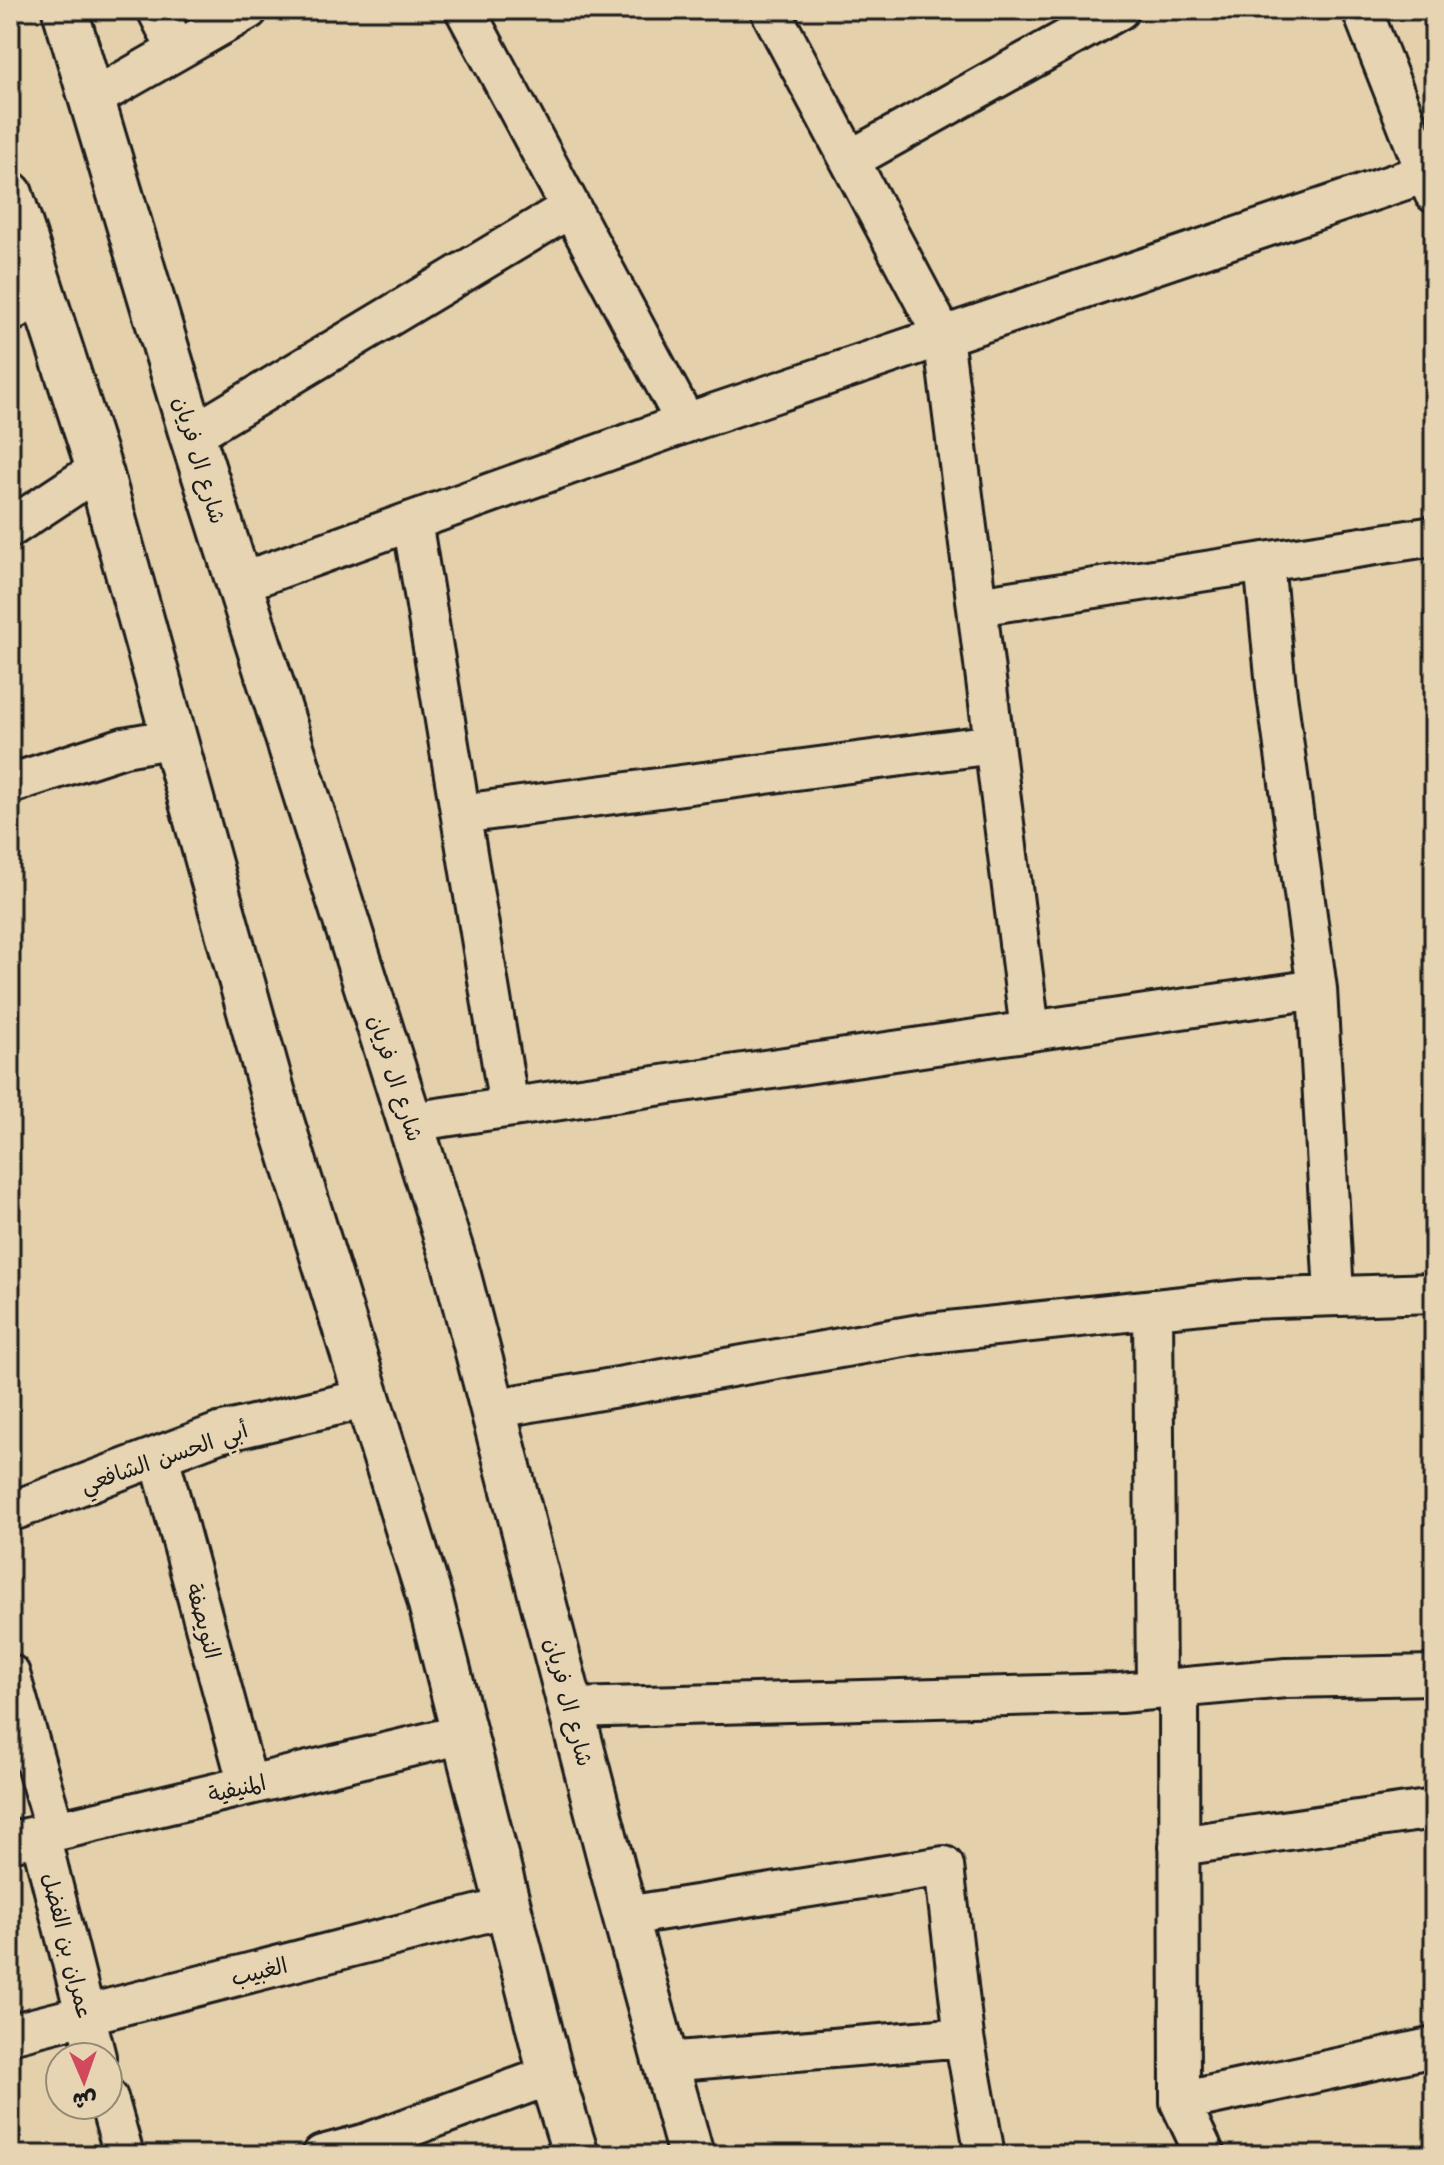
<svg xmlns="http://www.w3.org/2000/svg" width="1444" height="2165" font-family="Kalam,'Playpen Sans Arabic',sans-serif">
  <rect width="100%" height="100%" fill="#e4d0ab"/>
  <filter id="ink" filterUnits="userSpaceOnUse"><feTurbulence type="fractalNoise" baseFrequency=".0125" numOctaves="2"/><feDisplacementMap in="SourceGraphic" scale="16" xChannelSelector="R" yChannelSelector="G"/><feConvolveMatrix kernelMatrix="1 2 1 2 8 2 1 2 1" color-interpolation-filters="sRGB"/></filter>
  <g filter="url(#ink)">
    <g fill="none" stroke-linecap="round" stroke-linejoin="round">
      <g stroke="#1c1c1c" stroke-width="44">
        <path id="street" d="M 157,10 L 177,50
          M 465,10 L 686,423
          M 770,10 L 943,336 L 1030,1031
          M 1362,10 L 1434,193
          M 92,99 L 248,10
          M 850,160 L 1119,10
          M 10,313 L 42,292
          M 192,435 L 570,208
          M 412,521 L 509,1107
          M 10,528 L 99,469
          M 1264,562 L 1276,687 L 1317,989 L 1334,1294
          M 239,583 L 686,423 L 1426,173
          M 977,606 L 1434,536
          M 10,784 L 124,747 L 175,738
          M 461,814 L 994,744
          M 410,1122 L 1317,989
          M 1153,1309 L 1156,1690
          M 492,1409 L 920,1334 L 1249,1299 L 1434,1293
          M 159,1456 L 248,1785
          M 10,1512 L 219,1433 L 368,1398
          M 10,1674 L 55,1831
          M 1179,1688 L 1180,2102 L 1205,2155
          M 571,1708 L 1120,1693 L 1286,1678 L 1434,1675
          M 40,1835 L 96,2057
          M 10,1842 L 464,1734
          M 1179,1846 L 1434,1809
          M 626,1916 L 944,1866 L 964,2037 L 985,2155
          M 10,2034 L 508,1907
          M 666,2062 L 964,2037
          M 108,2098 L 124,2155
          M 1180,2102 L 1434,2047
          M 322,2155 L 367,2143 L 551,2075"/>
      </g>
      <g stroke="#1c1c1c" stroke-width="50">
        <path id="secondary" d="M 65,10 L 192,435 L 455,1264 L 618,1889 L 691,2155
          M 10,194 L 101,475 L 276,1105 L 429,1596 L 551,2075 L 576,2155"/>
      </g>
      <use href="#street" stroke="#e6d4b2" stroke-width="38"/>
      <use href="#secondary" stroke="#e6d4b2" stroke-width="44"/>
    </g>
  </g>
  <g text-anchor="middle" stroke-width="6" stroke-linejoin="round" paint-order="stroke">
    <g font-size="22" fill="#1c1c1c" stroke="#e6d4b2">
      <text transform="translate(200 460) rotate(73)" y="8">شارع ال فريان</text>
      <text transform="translate(396 1078) rotate(72)" y="8">شارع ال فريان</text>
      <text transform="translate(164 1457) rotate(-19)" y="8">أبي الحسن الشافعي</text>
      <text transform="translate(204 1621) rotate(75)" y="8">النويصفة</text>
      <text transform="translate(569 1702) rotate(75)" y="8">شارع ال فريان</text>
      <text transform="translate(237 1788) rotate(-13)" y="8">المنيفية</text>
      <text transform="translate(68 1946) rotate(76)" y="8">عمران بن الفضل</text>
      <text transform="translate(259 1971) rotate(-14)" y="8">الغبيب</text>
    </g>
  </g>
  <rect width="1444" height="2165" fill="none" stroke="#e6d4b2" stroke-width="40"/>
  <rect x="20" y="20" width="1404" height="2125" fill="none" stroke="#1c1c1c" stroke-width="3" filter="url(#ink)"/>
  <g transform="translate(84 2081) rotate(178)"><circle r="38" fill="#e6d4b2" stroke="#958a76" stroke-width="2"/>
  <path d="M0-6L14 30L0 20L-14 30Z" fill="#d1495b"/>
  <text y="-12" font-size="22" font-weight="bold" text-anchor="middle" fill="#1c1c1c">ش</text>
  </g>
</svg>
